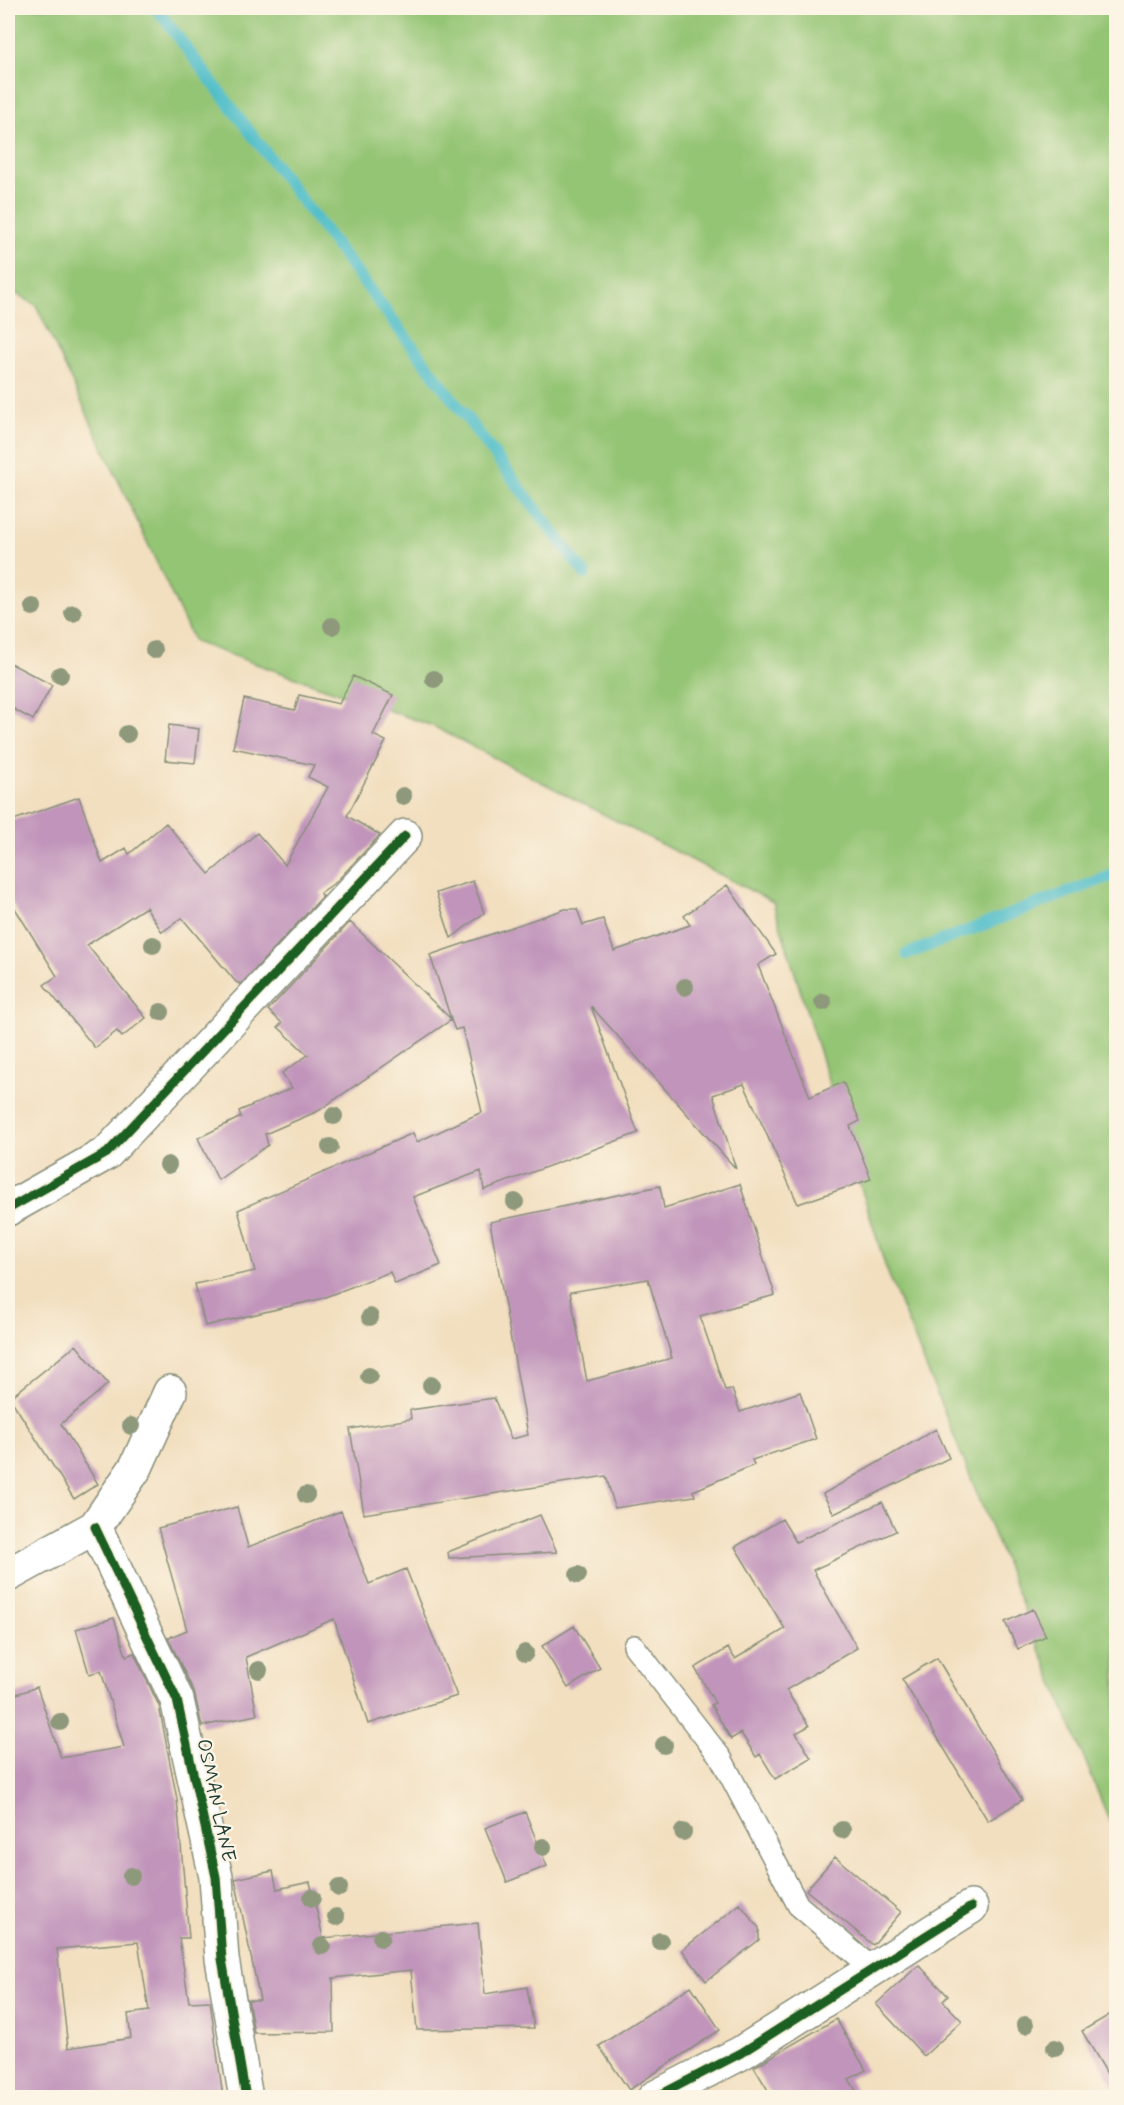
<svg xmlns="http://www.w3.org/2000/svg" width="1124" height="2105" font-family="Mynerve,sans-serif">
  <rect width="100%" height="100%" fill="#fcf5e5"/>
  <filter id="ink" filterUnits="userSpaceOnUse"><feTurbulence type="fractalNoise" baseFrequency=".0167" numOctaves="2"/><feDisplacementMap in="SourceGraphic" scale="12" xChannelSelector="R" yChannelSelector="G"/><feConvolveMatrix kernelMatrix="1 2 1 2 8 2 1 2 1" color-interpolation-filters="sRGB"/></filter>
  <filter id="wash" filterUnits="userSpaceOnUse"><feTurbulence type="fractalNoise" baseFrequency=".008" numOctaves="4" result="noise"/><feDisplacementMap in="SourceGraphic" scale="24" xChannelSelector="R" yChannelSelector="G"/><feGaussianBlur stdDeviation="1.35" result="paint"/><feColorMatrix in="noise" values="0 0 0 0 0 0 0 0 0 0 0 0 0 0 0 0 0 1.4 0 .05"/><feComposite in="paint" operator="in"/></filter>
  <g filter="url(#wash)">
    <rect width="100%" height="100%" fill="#f2dfc0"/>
    <path fill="#94c574" stroke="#5a8154" stroke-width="1.5" d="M 8,8 L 1116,8 L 1116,1837 L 886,1268 L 773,902 L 433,726 L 194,642 L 36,305 L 8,289 Z"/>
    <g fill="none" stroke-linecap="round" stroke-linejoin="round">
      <path stroke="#51bec9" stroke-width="12" d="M 156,8 L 585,574
        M 907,954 L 1116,874"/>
    </g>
    <g id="blocks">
      <path fill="#c195bb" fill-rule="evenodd" d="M 8,662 L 52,685 L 33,720 L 8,706 Z
        M 353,676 L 393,695 L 373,735 L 386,741 L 347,816 L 380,835 L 336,882 L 320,893 L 323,896 L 241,984 L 236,982 L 182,918 L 162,932 L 146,907 L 87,945 L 146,1018 L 122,1037 L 117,1031 L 95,1048 L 44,985 L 57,976 L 8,897 L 8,822 L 79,797 L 102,863 L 126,848 L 129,854 L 166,823 L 209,874 L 257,833 L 285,865 L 328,787 L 308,777 L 314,765 L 233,748 L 244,699 L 295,710 L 299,695 L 339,704 Z
        M 169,725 L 199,729 L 195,763 L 165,760 Z
        M 473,881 L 484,913 L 451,938 L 436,893 Z
        M 727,885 L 776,954 L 758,965 L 810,1097 L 843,1082 L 860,1121 L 850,1126 L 871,1179 L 798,1204 L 744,1084 L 713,1095 L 736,1169 L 591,1006 L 638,1133 L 484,1190 L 481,1171 L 413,1197 L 441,1265 L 395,1284 L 390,1272 L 320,1299 L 205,1326 L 195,1284 L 255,1271 L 238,1210 L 413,1133 L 417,1142 L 482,1112 L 462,1028 L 455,1030 L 451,1020 L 318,1111 L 265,1134 L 268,1145 L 218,1180 L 198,1138 L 241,1117 L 239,1111 L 292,1088 L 282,1073 L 308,1055 L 278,1027 L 282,1023 L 268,1010 L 350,922 L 451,1019 L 430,955 L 565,909 L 577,909 L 583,925 L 603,919 L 614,951 L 690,925 L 684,916 Z
        M 740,1184 L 775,1295 L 700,1316 L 725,1390 L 732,1389 L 740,1412 L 800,1392 L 816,1439 L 752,1460 L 754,1465 L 693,1491 L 695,1496 L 615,1508 L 606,1476 L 364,1514 L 350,1429 L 411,1419 L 410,1410 L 494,1398 L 511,1439 L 528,1435 L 490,1222 L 660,1186 L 664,1208 ZM 648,1279 L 672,1358 L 587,1381 L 570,1292 Z
        M 76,1345 L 108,1384 L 61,1424 L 98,1484 L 74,1499 L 10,1398 Z
        M 936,1429 L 949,1458 L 834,1514 L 823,1494 Z
        M 882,1502 L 896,1531 L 813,1570 L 857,1648 L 786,1690 L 809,1726 L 796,1733 L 811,1758 L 775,1779 L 760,1754 L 756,1757 L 741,1733 L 731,1739 L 711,1705 L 715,1703 L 695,1668 L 728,1648 L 735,1659 L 785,1629 L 735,1547 L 782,1519 L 796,1542 Z
        M 237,1507 L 248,1547 L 341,1511 L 369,1584 L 406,1569 L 457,1696 L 368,1724 L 334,1619 L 246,1657 L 257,1715 L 202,1726 L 194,1692 L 168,1638 L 187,1630 L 158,1528 Z
        M 540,1515 L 557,1552 L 449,1558 L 448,1552 Z
        M 1033,1609 L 1046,1636 L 1018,1649 L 1005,1622 Z
        M 114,1618 L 126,1656 L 134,1653 L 159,1706 L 177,1799 L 189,1938 L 179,1938 L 189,2002 L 210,2001 L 223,2097 L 8,2097 L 8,1697 L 37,1687 L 61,1758 L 124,1747 L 101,1671 L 89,1674 L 76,1629 ZM 138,1942 L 149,2011 L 128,2014 L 131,2038 L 68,2048 L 57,1949 Z
        M 574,1626 L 600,1668 L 568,1688 L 542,1646 Z
        M 937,1658 L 1022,1800 L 988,1821 L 902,1679 Z
        M 525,1812 L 547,1866 L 507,1882 L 485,1828 Z
        M 835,1857 L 901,1912 L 873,1945 L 806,1890 Z
        M 273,1871 L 277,1889 L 310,1882 L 323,1938 L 478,1923 L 485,1994 L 527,1987 L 534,2028 L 417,2030 L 411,1970 L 333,1978 L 334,2032 L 254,2033 L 248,2000 L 260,2000 L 235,1879 Z
        M 740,1904 L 759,1928 L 759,1940 L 706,1981 L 682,1950 Z
        M 919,1965 L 948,1996 L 943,2001 L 962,2021 L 924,2056 L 876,2004 Z
        M 691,1986 L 720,2030 L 629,2090 L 599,2046 Z
        M 1116,2011 L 1116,2089 L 1082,2031 Z
        M 836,2019 L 866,2070 L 849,2079 L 860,2097 L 772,2097 L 754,2067 Z"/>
    </g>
  </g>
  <g filter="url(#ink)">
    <use href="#blocks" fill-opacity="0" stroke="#888e7a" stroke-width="1.5"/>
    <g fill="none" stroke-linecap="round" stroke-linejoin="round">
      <g stroke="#888e7a" stroke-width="24">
        <path id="lane" d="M 634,1646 L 721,1758 L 798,1905 L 873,1969"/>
      </g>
      <g stroke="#888e7a" stroke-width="36">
        <path id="street" d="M 8,1209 L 107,1153 L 405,836
          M 95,1527 L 177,1700 L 216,1877 L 222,1959 L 246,2098
          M 8,1575 L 95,1527 L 136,1467 L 170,1392
          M 654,2098 L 741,2053 L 971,1907"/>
      </g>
      <use href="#lane" stroke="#fff" stroke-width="21"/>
      <use href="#street" stroke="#fff" stroke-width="33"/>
      <g stroke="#fcf5e5" stroke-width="13">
        <path id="cycleway" d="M 8,1209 L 107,1153 L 405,836
          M 95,1527 L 177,1700 L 216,1877 L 222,1959 L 246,2098
          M 654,2098 L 741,2053 L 971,1907"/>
      </g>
      <use href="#cycleway" stroke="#1b5e20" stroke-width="9"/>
    </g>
    <g fill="#8e997c">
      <circle cx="33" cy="607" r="9"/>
      <circle cx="73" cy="613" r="9"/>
      <circle cx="332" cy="626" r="9"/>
      <circle cx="154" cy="650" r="9"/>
      <circle cx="60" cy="675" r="9"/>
      <circle cx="434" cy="679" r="9"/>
      <circle cx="127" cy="734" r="9"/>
      <circle cx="403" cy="796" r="9"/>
      <circle cx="153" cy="945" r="9"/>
      <circle cx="685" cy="987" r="9"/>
      <circle cx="823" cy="1002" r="9"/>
      <circle cx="161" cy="1012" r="9"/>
      <circle cx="334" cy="1116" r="9"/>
      <circle cx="330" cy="1147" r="9"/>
      <circle cx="168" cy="1165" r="9"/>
      <circle cx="515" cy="1202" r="9"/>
      <circle cx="370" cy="1317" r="9"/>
      <circle cx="369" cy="1376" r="9"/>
      <circle cx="431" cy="1385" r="9"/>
      <circle cx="131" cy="1426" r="9"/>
      <circle cx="306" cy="1495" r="9"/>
      <circle cx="578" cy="1575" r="9"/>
      <circle cx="525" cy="1653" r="9"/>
      <circle cx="259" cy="1670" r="9"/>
      <circle cx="60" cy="1722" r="9"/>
      <circle cx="664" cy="1745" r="9"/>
      <circle cx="842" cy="1830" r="9"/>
      <circle cx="683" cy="1832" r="9"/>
      <circle cx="543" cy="1847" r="9"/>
      <circle cx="131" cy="1876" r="9"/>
      <circle cx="339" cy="1888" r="9"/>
      <circle cx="312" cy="1898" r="9"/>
      <circle cx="336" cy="1917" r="9"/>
      <circle cx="381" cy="1938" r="9"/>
      <circle cx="660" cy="1941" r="9"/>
      <circle cx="322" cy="1946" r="9"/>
      <circle cx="1025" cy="2025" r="9"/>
      <circle cx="1055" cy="2048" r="9"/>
    </g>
  </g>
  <g text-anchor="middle" stroke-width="4.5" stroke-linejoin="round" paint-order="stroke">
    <g font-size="20" fill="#1f3d34" stroke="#fcf5e5">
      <text transform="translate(217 1800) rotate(78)" y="7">OSMAN LANE</text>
    </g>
  </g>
  <rect width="1124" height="2105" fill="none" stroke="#fcf5e5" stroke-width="30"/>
</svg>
